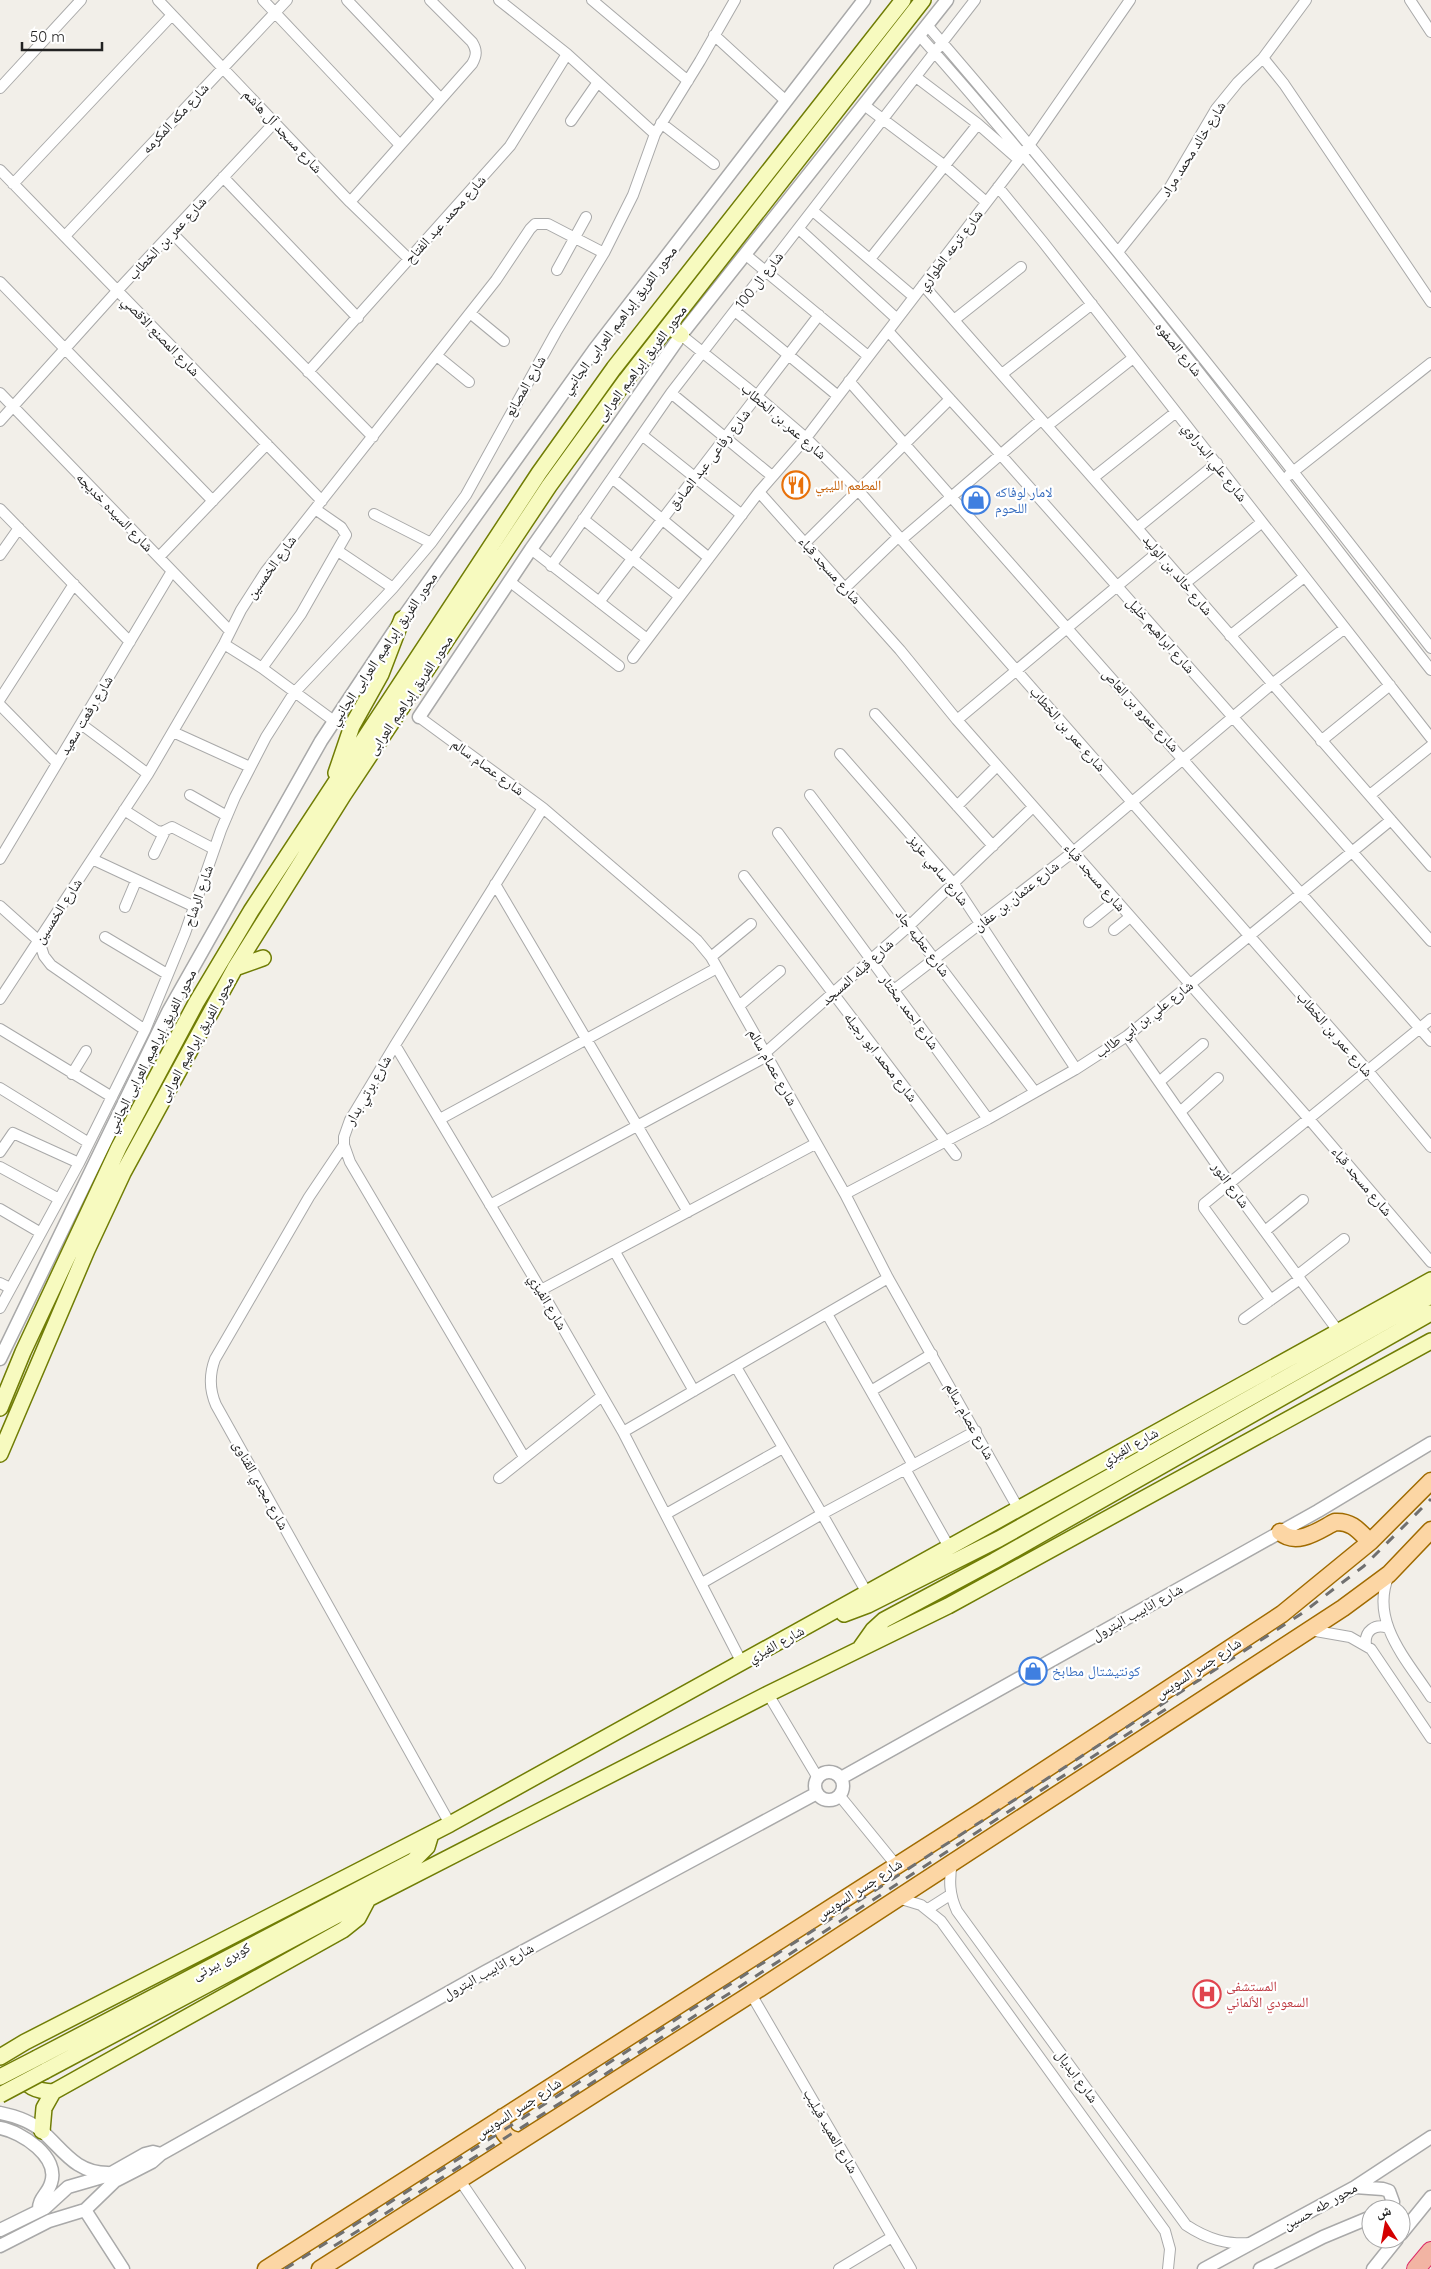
<svg xmlns="http://www.w3.org/2000/svg" width="1431" height="2269" font-family="Quicksand,'Noto Naskh Arabic',sans-serif">
  <rect width="100%" height="100%" fill="#f2efe9"/>
  <g fill="none" stroke-linecap="round" stroke-linejoin="round">
    <g stroke="#a9a9a9" stroke-width="12">
      <path id="minor" d="M 158,0 L 350,202 L 409,259
        M 263,0 L 400,145
        M 347,0 L 441,99
        M 499,0 L 567,54 L 655,134
        M 592,0 L 688,81
        M 1410,0 L 1431,32
        M 927,25 C 1102,227 1267,437 1431,648
        M 714,35 L 786,101
        M 919,35 C 1100,238 1264,456 1431,670
        M 1263,58 L 1284,84 L 1431,302
        M 916,77 L 978,124 L 1019,160
        M 0,88 L 81,0
        M 864,105 L 945,166 L 986,202
        M 571,121 L 598,82
        M 661,123 L 714,164
        M 0,170 L 322,501
        M 223,177 L 358,318
        M 13,184 L 172,15
        M 998,187 L 1043,242 L 1431,738
        M 350,202 L 472,64 C 477,55 477,50 472,42 L 430,0
        M 813,211 L 914,297
        M 799,229 L 897,319
        M 172,233 L 373,437
        M 65,236 L 287,0
        M 1118,252 L 1170,187 L 1216,109 L 1238,82 L 1263,58 L 1306,0
        M 746,255 L 868,356
        M 870,259 L 978,124
        M 557,270 L 586,217
        M 0,282 L 213,501
        M 923,285 L 1137,528 L 1431,866
        M 735,311 L 838,396
        M 470,313 L 504,341
        M 954,320 L 1021,267
        M 888,331 L 1001,455 L 1431,941
        M 681,335 L 757,396 L 806,438 L 857,489 L 1368,1071 L 1431,1147
        M 437,356 L 469,382
        M 308,372 L 510,146 L 567,54
        M 1002,374 L 1092,304
        M 849,381 L 1431,1041
        M 0,393 L 230,631
        M 671,393 L 772,476
        M 0,421 L 117,291 L 275,122
        M 1047,426 L 1133,358
        M 642,435 L 742,515
        M 1289,475 L 1431,363
        M 612,478 L 709,558
        M 1093,478 L 1176,412
        M 759,492 L 900,650 L 957,720 L 1309,1119 L 1431,1262
        M 0,509 L 130,642
        M 374,514 L 431,543
        M 583,519 L 679,596
        M 1137,528 L 1217,463
        M 901,540 L 1041,420
        M 806,542 L 950,399
        M 531,549 L 647,639
        M 338,551 L 393,588
        M 0,555 L 19,528
        M 159,557 L 267,444
        M 551,566 L 671,393 L 975,0
        M 509,581 L 619,666
        M 1184,584 L 1261,523
        M 845,588 L 898,537
        M 599,602 L 819,315
        M 1230,636 L 1304,577
        M 224,644 L 262,668 L 334,721
        M 633,658 L 759,492 L 806,438 L 1019,160 L 1130,0
        M 262,668 L 301,614 L 346,535 L 341,527 L 315,509
        M 0,699 L 74,584
        M 0,705 L 57,763
        M 875,714 L 993,846
        M 419,717 L 543,808 L 697,940 L 711,957 L 845,1194 L 888,1278 L 1018,1508
        M 957,720 L 1158,552
        M 81,724 L 148,774
        M 173,732 L 250,767
        M 1321,741 L 1390,685
        M 840,754 L 954,884 L 1076,1069
        M 190,795 L 227,816
        M 810,795 L 1035,1092
        M 1370,795 L 1431,746
        M 957,806 L 997,766
        M 124,810 L 157,831 L 162,832 L 172,827 L 214,849
        M 778,833 L 988,1119
        M 154,854 L 165,831
        M 0,859 L 172,571
        M 92,859 L 195,907
        M 744,876 L 956,1155
        M 495,884 L 688,1212
        M 0,906 L 39,941 L 44,956 L 51,965 L 145,1030
        M 125,907 L 136,881
        M 1089,922 L 1116,900
        M 1114,930 L 1130,917
        M 105,937 L 167,974
        M 711,957 L 751,924
        M 894,990 L 1073,852 L 1272,684 L 1345,628
        M 0,999 L 148,774 L 224,644 L 241,610 L 266,571 L 496,280 L 530,229 L 535,224 L 548,224 L 604,253
        M 739,1006 L 780,971
        M 0,1029 L 112,1097
        M 1127,1036 L 1230,1184 L 1338,1331
        M 395,1045 L 541,1290 L 623,1432 L 742,1663
        M 765,1053 L 910,925 L 1033,807
        M 72,1074 L 86,1051
        M 1159,1082 L 1203,1044
        M 0,1088 L 89,1143
        M 1180,1112 L 1218,1078
        M 440,1119 L 717,968
        M 344,1145 L 309,1197 L 215,1359 C 209,1375 209,1389 216,1405 L 450,1824
        M 0,1152 L 13,1133 L 79,1163
        M 0,1167 L 59,1199
        M 845,1194 L 988,1119 L 1076,1069 L 1127,1036 L 1391,820
        M 490,1205 L 767,1056
        M 0,1209 L 41,1233
        M 1265,1231 L 1303,1200
        M 615,1252 L 694,1391
        M 1298,1275 L 1344,1239
        M 0,1283 L 10,1288
        M 541,1290 L 815,1144
        M 1271,1300 L 1204,1208 L 1204,1204 L 1431,1019
        M 0,1308 L 79,1163 L 145,1030 L 185,933 L 221,830 L 235,797 L 266,737 L 294,693 L 393,588 L 431,543 L 466,495 L 556,332 L 604,253 L 633,195 L 655,134 L 700,61 L 735,0
        M 827,1314 L 913,1465
        M 1244,1319 L 1300,1279
        M 736,1367 L 822,1514 L 976,1431
        M 871,1391 L 932,1354
        M 623,1432 L 888,1278
        M 524,1457 L 350,1162 L 344,1145 L 344,1137 L 350,1120 L 395,1045 L 543,808
        M 905,1469 L 949,1547
        M 499,1478 L 602,1396
        M 666,1514 L 783,1448
        M 1389,1575 C 1369,1621 1407,1660 1431,1697
        M 702,1583 L 822,1514 L 867,1593
        M 1310,1630 L 1350,1637 L 1371,1649 L 1431,1738
        M 1366,1645 C 1364,1631 1375,1623 1388,1628
        M 768,1694 L 818,1778
        M 839,1795 L 896,1865
        M 952,1862 C 949,1880 949,1894 957,1911 L 1186,2225 C 1207,2239 1227,2245 1252,2243
        M 898,1898 L 921,1905 L 941,1921 L 1165,2231 L 1170,2249 L 1168,2269
        M 928,1909 L 950,1895
        M 751,1994 L 911,2269
        M 459,2179 L 520,2269
        M 839,2269 L 892,2237"/>
    </g>
    <g stroke="#a9a9a9" stroke-width="15">
      <path id="tertiary" d="M 419,717 L 531,549 L 681,335 L 947,0
        M 0,1359 L 168,1012 L 321,741 L 402,619 L 594,350 L 864,0
        M815 1786a14 14 0 1 1 28 0a14 14 0 1 1-28 0Z
        M 841,1778 L 1318,1511 L 1431,1443
        M 0,2113 C 15,2116 32,2122 43,2132 C 64,2151 76,2173 108,2173
        M 0,2128 C 22,2132 60,2157 51,2183 C 48,2194 38,2198 39,2211
        M 1355,2187 L 1383,2189 L 1389,2191 L 1393,2202 L 1389,2209
        M 85,2210 L 123,2269
        M 0,2230 L 45,2208 L 68,2187 L 106,2176 L 145,2154 L 153,2152 L 161,2154
        M 1401,2234 L 1431,2197
        M 0,2246 L 49,2221 L 85,2210 L 115,2181 L 152,2162 L 161,2154 L 485,1972 L 817,1793
        M 1204,2269 L 1355,2187 L 1431,2137
        M 1260,2269 L 1323,2237 L 1371,2217
        M 1373,2269 L 1397,2239"/>
    </g>
    <g stroke="#707d05" stroke-width="18">
      <path id="secondary" d="M 669,326 L 681,335
        M 336,773 L 352,726 L 381,674 L 402,619
        M 235,968 L 263,958
        M 0,1408 L 23,1352 L 119,1147 L 196,1003 L 251,911 L 539,473 L 614,368 L 903,0
        M 0,1454 L 87,1250 L 123,1173 L 235,968 L 344,794 L 549,486 L 626,380 L 923,0
        M 844,1614 L 868,1605 L 999,1539 L 1431,1296
        M 861,1647 L 873,1630 L 884,1620 L 994,1561 L 1431,1313
        M 0,2057 L 25,2042 L 450,1824 L 1431,1280
        M 37,2058 L 413,1861 L 427,1847 L 431,1834
        M 18,2071 C 25,2087 37,2091 53,2092
        M 45,2071 L 368,1899 L 768,1694 L 948,1606 L 1431,1341
        M 42,2131 L 44,2108 L 53,2092 L 343,1930 L 358,1918 L 368,1899"/>
    </g>
    <g stroke="#a06b00" stroke-width="19">
      <path id="primary" d="M 1280,1532 C 1297,1547 1319,1530 1335,1522 C 1352,1521 1359,1531 1370,1542
        M 503,2117 C 500,2131 505,2139 519,2141
        M 266,2269 L 982,1811 L 1282,1614 L 1370,1542 L 1431,1481
        M 320,2269 L 751,1994 L 1343,1608 L 1389,1574 L 1431,1530"/>
    </g>
    <g stroke="#dc2a67" stroke-width="20">
      <path id="trunk" d="M 1416,2269 L 1431,2251"/>
    </g>
    <use href="#minor" stroke="#fff" stroke-width="10"/>
    <use href="#tertiary" stroke="#fff" stroke-width="12"/>
    <use href="#secondary" stroke="#f7fabf" stroke-width="15"/>
    <use href="#primary" stroke="#fcd6a4" stroke-width="16"/>
    <use href="#trunk" stroke="#f2b4a3" stroke-width="18"/>
    <path stroke="#707070" stroke-width="3" stroke-dasharray="10 10" stroke-linecap="butt" d="M 334,2246 L 584,2088 L 1166,1709
      M 285,2269 L 581,2081 L 1301,1614 L 1364,1566 L 1431,1499"/>
    <g stroke="#707d05" stroke-width="18" stroke-linecap="butt">
      <path id="secondary-bridge" d="M 0,2077 L 37,2058
        M 0,2095 L 45,2071"/>
    </g>
    <use href="#secondary-bridge" stroke="#f7fabf" stroke-width="15"/>
  </g>
  <defs>
    <g id="restaurant-ring" transform="scale(1.4375)"><circle r="9.5" fill="#fff" stroke="#e8710a" stroke-width="1.5"/><path d="M-5-6h1v4h1v-4h1v4h1v-4h1v5L-1.5 .5V6h-2V.5L-5-1ZM5-6V6H3V1.5H1.5Q1.5-4 5-6Z" fill="#e8710a"/></g>
    <g id="shop-ring" transform="scale(1.4375)"><circle r="9.5" fill="#fff" stroke="#3f7fe0" stroke-width="1.5"/><path d="M-5-2.5h2.3a2.7 3.5 0 0 1 5.4 0H5L5.5 6h-11ZM-1.5-2.5h3a1.5 2.3 0 0 0-3 0Z" fill="#3f7fe0"/></g>
    <g id="hospital-ring" transform="scale(1.4375)"><circle r="9.5" fill="#fff" stroke="#e0444e" stroke-width="1.5"/><path d="M-5-5h3v3.5h4V-5h3V5h-3V1.5h-4V5h-3Z" fill="#e0444e"/></g>
  </defs>
  <g fill-rule="evenodd">
    <use href="#restaurant-ring" x="796" y="485"/>
    <use href="#shop-ring" x="976" y="500"/>
    <use href="#shop-ring" x="1033" y="1671"/>
    <use href="#hospital-ring" x="1207" y="1994"/>
  </g>
  <g text-anchor="middle" stroke-width="4.5" stroke-linejoin="round" paint-order="stroke">
    <g font-size="14" fill="#222" stroke="#fff">
      <text transform="translate(175 118) rotate(-47)" y="5">شارع مكه المكرمه</text>
      <text transform="translate(283 131) rotate(47)" y="5">شارع مسجد آل هاشم</text>
      <text transform="translate(1193 149) rotate(-58)" y="5">شارع خالد محمد مراد</text>
      <text transform="translate(445 219) rotate(-48)" y="5">شارع محمد عبد الفتاح</text>
      <text transform="translate(167 238) rotate(-47)" y="5">شارع عمر بن الخطاب</text>
      <text transform="translate(950 250) rotate(-53)" y="5">شارع ترعه الطواري</text>
      <text transform="translate(759 280) rotate(-52)" y="5">شارع ال 100</text>
      <text transform="translate(619 320) rotate(-53)" y="5">محور الفريق إبراهيم العرابى الجانبي</text>
      <text transform="translate(161 336) rotate(46)" y="5">شارع المصنع الاقصي</text>
      <text transform="translate(1179 349) rotate(51)" y="5">شارع الصفوه</text>
      <text transform="translate(641 363) rotate(-53)" y="5">محور الفريق إبراهيم العرابى</text>
      <text transform="translate(525 386) rotate(-60)" y="5">شارع المصانع</text>
      <text transform="translate(784 421) rotate(41)" y="5">شارع عمر بن الخطاب</text>
      <text transform="translate(709 459) rotate(-52)" y="5">شارع رفاعى عبد الصادق</text>
      <text transform="translate(1215 462) rotate(52)" y="5">شارع علي البدراوي</text>
      <text transform="translate(115 512) rotate(46)" y="5">شارع السيده خديجه</text>
      <text transform="translate(271 567) rotate(-54)" y="5">شارع الخمسين</text>
      <text transform="translate(830 570) rotate(48)" y="5">شارع مسجد قباء</text>
      <text transform="translate(1178 575) rotate(50)" y="5">شارع خالد بن الوليد</text>
      <text transform="translate(1161 635) rotate(49)" y="5">شارع ابراهيم خليل</text>
      <text transform="translate(383 649) rotate(-56)" y="5">محور الفريق إبراهيم العرابى الجانبي</text>
      <text transform="translate(410 695) rotate(-56)" y="5">محور الفريق إبراهيم العرابى</text>
      <text transform="translate(1141 710) rotate(48)" y="5">شارع عمرو بن العاص</text>
      <text transform="translate(86 715) rotate(-59)" y="5">شارع رفعت سعيد</text>
      <text transform="translate(1068 729) rotate(49)" y="5">شارع عمر بن الخطاب</text>
      <text transform="translate(488 767) rotate(36)" y="5">شارع عصام سالم</text>
      <text transform="translate(939 870) rotate(51)" y="5">شارع سامي عزيز</text>
      <text transform="translate(1095 877) rotate(49)" y="5">شارع مسجد قباء</text>
      <text transform="translate(198 896) rotate(-71)" y="5">شارع الرشاح</text>
      <text transform="translate(1016 896) rotate(-38)" y="5">شارع عثمان بن عفان</text>
      <text transform="translate(58 911) rotate(-57)" y="5">شارع الخمسين</text>
      <text transform="translate(923 943) rotate(53)" y="5">شارع عطيه جاد</text>
      <text transform="translate(857 972) rotate(-42)" y="5">شارع قبله المسجد</text>
      <text transform="translate(910 1012) rotate(54)" y="5">شارع احمد مختار</text>
      <text transform="translate(1144 1019) rotate(-37)" y="5">شارع علي بن ابي طالب</text>
      <text transform="translate(1335 1034) rotate(49)" y="5">شارع عمر بن الخطاب</text>
      <text transform="translate(196 1039) rotate(-61)" y="5">محور الفريق إبراهيم العرابى</text>
      <text transform="translate(151 1051) rotate(-63)" y="5">محور الفريق إبراهيم العرابى الجانبي</text>
      <text transform="translate(881 1057) rotate(52)" y="5">شارع محمد ابو رجيله</text>
      <text transform="translate(773 1067) rotate(61)" y="5">شارع عصام سالم</text>
      <text transform="translate(368 1090) rotate(-60)" y="5">شارع برتي بدار</text>
      <text transform="translate(1362 1181) rotate(50)" y="5">شارع مسجد قباء</text>
      <text transform="translate(1231 1185) rotate(54)" y="5">شارع النور</text>
      <text transform="translate(548 1302) rotate(60)" y="5">شارع الفيزي</text>
      <text transform="translate(970 1421) rotate(61)" y="5">شارع عصام سالم</text>
      <text transform="translate(1130 1446) rotate(-29)" y="5">شارع الفيزي</text>
      <text transform="translate(261 1485) rotate(61)" y="5">شارع مجدي القناوى</text>
      <text transform="translate(1137 1612) rotate(-29)" y="5">شارع انابيب البترول</text>
      <text transform="translate(776 1644) rotate(-29)" y="5">شارع الفيزي</text>
      <text transform="translate(1198 1668) rotate(-33)" y="5">شارع جسر السويس</text>
      <text transform="translate(859 1889) rotate(-33)" y="5">شارع جسر السويس</text>
      <text transform="translate(221 1961) rotate(-28)" y="5">كوبرى بيرتى</text>
      <text transform="translate(488 1971) rotate(-29)" y="5">شارع انابيب البترول</text>
      <text transform="translate(1077 2076) rotate(54)" y="5">شارع ايديال</text>
      <text transform="translate(518 2108) rotate(-33)" y="5">شارع جسر السويس</text>
      <text transform="translate(831 2131) rotate(60)" y="5">شارع العميد فيليب</text>
      <text transform="translate(1320 2206) rotate(-29)" y="5">محور طه حسين</text>
    </g>
    <g font-size="14" fill="#c56008" stroke="#fff" text-anchor="start">
      <text x="815" y="490">المطعم الليبي</text>
    </g>
    <g font-size="14" fill="#366cbe" stroke="#fff" text-anchor="start">
      <text x="995" y="497">لامار لوفاكه<tspan x="995" dy="16">اللحوم</tspan></text>
      <text x="1052" y="1676">كونتيشتال مطابخ</text>
    </g>
    <g font-size="14" fill="#be3a42" stroke="#fff" text-anchor="start">
      <text x="1226" y="1991">المستشفى<tspan x="1226" dy="16">السعودي الألماني</tspan></text>
    </g>
  </g>
  <g transform="translate(1386 2224) rotate(349)"><circle r="24" fill="#ffffff" stroke="#a7a7a7"/>
  <path d="M0-4L9 19L0 12L-9 19Z" fill="#d40000"/>
  <text y="-8" font-size="14" font-weight="bold" text-anchor="middle" fill="#222222">ش</text>
  </g>
  <path d="M22 42v8h80v-8" fill="none" stroke="#222222" stroke-width="2.5"/>
  <text x="30" y="42" font-size="15" fill="#222222" stroke="#ffffff" stroke-width="4" paint-order="stroke">50 m</text>
</svg>
